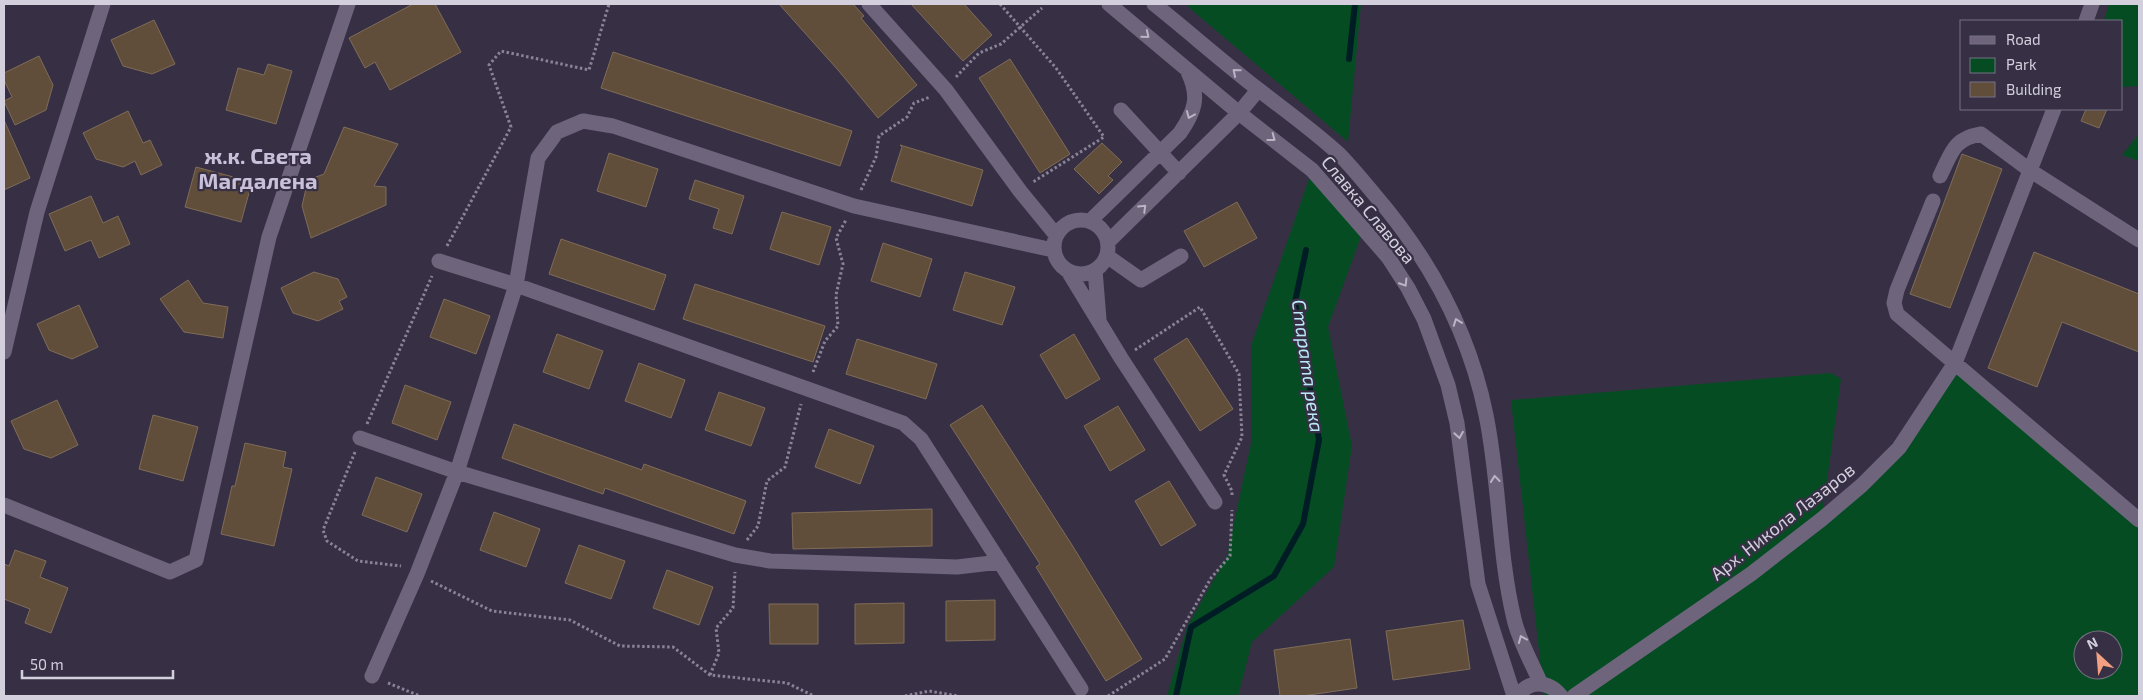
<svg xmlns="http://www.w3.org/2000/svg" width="2143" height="700" font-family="'Exo 2',sans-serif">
  <rect width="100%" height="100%" fill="#373045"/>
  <path fill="#064c23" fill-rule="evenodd" d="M 1186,4 L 1361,4 L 1348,142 L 1193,11 Z
    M 2109,4 L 2139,4 L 2139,86 L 2122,87 L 2122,21 L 2104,21 Z
    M 2139,134 L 2139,161 L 2122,155 Z
    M 1312,170 L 1364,228 L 1328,327 L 1352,446 L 1334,567 L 1252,642 L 1238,696 L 1167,696 L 1187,627 L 1227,556 L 1251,443 L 1251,346 Z
    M 1955,363 L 2139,520 L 2139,696 L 1544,696 L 1511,400 L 1831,373 L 1841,379 L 1822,518 L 1862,485 ZM 2083,640 L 2113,640 L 2113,670 L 2083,670 Z"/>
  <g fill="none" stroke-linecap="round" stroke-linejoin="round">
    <path stroke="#001d25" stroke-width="6" d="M 1349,59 L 1355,4
      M 1176,696 L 1191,627 L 1274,576 L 1303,524 L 1319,440 L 1295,302 L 1306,250"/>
  </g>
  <path fill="#604e3b" stroke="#7f6c58" d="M 413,4 L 435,4 L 461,52 L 390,90 L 375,62 L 365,68 L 349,38 Z
    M 779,4 L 853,4 L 864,16 L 861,18 L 917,85 L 878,118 L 838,70 Z
    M 911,4 L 964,4 L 992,35 L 963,61 Z
    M 154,20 L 175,64 L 152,74 L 123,66 L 111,40 Z
    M 613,52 L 852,131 L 840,166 L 601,88 Z
    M 39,56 L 53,85 L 46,110 L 15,125 L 4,101 L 12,97 L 4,80 L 4,73 Z
    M 1010,59 L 1070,154 L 1040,173 L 979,78 Z
    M 268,64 L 292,71 L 276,124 L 226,110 L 238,68 L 264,75 Z
    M 2086,109 L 2107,109 L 2099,128 L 2081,121 Z
    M 128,111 L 143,143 L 150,140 L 162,165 L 141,175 L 135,161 L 123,167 L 96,159 L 83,133 Z
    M 4,120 L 30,178 L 4,190 Z
    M 344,127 L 398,144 L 374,186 L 386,187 L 386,205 L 311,238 L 302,206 L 308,180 L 324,174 Z
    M 1102,143 L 1122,162 L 1108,176 L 1113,180 L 1099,194 L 1074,169 Z
    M 900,145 L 983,170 L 972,206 L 891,181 L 902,147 Z
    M 609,153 L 658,169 L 646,207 L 597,191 Z
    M 1962,154 L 2002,169 L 1950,308 L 1910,294 Z
    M 196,167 L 252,182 L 241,222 L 185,207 Z
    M 695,180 L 744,196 L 732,234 L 713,228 L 719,209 L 689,199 Z
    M 91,196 L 103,223 L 118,216 L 130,244 L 99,258 L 91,240 L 65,251 L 49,214 Z
    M 1237,202 L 1257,238 L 1204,267 L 1184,231 Z
    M 782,212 L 831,227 L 819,265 L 770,249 Z
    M 561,239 L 666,275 L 654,310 L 549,274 Z
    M 883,243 L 932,259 L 920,297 L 871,281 Z
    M 2034,252 L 2139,294 L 2139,352 L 2062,322 L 2037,387 L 1988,368 Z
    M 314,272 L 338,279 L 347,297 L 339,301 L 343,309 L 318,321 L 293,313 L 281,288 Z
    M 965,272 L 1015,287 L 1002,325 L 953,310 Z
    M 188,280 L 203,303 L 228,307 L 223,338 L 184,332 L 160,299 Z
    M 695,284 L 825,326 L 813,362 L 683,319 Z
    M 444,299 L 490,316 L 476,354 L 430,337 Z
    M 79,305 L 98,347 L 72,359 L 49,350 L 37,324 Z
    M 557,334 L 603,351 L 589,389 L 543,372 Z
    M 1074,334 L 1100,379 L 1066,399 L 1040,355 Z
    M 1187,338 L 1233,409 L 1200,431 L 1154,359 Z
    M 857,339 L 937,364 L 926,399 L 846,374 Z
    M 639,363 L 685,380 L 671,418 L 625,401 Z
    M 405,385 L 451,402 L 437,440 L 392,423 Z
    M 719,392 L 765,408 L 751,446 L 705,430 Z
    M 57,400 L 78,445 L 51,458 L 24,449 L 11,421 Z
    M 982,405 L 1072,545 L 1142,659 L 1106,681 L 1036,567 L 1040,564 L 950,425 Z
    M 1118,406 L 1145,450 L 1110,471 L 1084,426 Z
    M 153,415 L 198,427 L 183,481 L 139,469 Z
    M 514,424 L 642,470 L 644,464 L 746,501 L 734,534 L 605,488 L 603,494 L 502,458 Z
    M 829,429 L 874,446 L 860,484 L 815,467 Z
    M 245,443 L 286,452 L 283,467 L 292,469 L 274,546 L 221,534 L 232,486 L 235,486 Z
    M 376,477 L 422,494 L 407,532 L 362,515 Z
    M 1169,481 L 1196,525 L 1161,546 L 1135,501 Z
    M 932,509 L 932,546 L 793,549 L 792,513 Z
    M 494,512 L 540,529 L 526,567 L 480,550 Z
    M 579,545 L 625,561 L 611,599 L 565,583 Z
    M 15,550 L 46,561 L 40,577 L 68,588 L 51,633 L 25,623 L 30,609 L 4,599 L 4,564 L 9,566 Z
    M 667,570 L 713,587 L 699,625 L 653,608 Z
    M 995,600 L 995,640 L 946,641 L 946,601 Z
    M 904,603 L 904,643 L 855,644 L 855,604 Z
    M 769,604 L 818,604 L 818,644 L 770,644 Z
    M 1463,620 L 1470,669 L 1393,680 L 1386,631 Z
    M 1350,639 L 1357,688 L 1302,696 L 1280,696 L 1274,650 Z"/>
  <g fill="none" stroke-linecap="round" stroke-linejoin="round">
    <path stroke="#898395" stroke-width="3" stroke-dasharray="2.5 2.5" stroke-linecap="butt" d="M 1000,4 L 1056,68 L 1104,137 L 1033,182
      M 956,77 L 979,53 L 1001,44 L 1042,8
      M 861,190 L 876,157 L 879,136 L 907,117 L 914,103 L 930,97
      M 447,246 L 511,127 L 489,65 L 501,51 L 589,70 L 609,4
      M 1135,350 L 1200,307 L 1239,374 L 1242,437 L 1224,475 L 1232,491 L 1232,496
      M 813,372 L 825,341 L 838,326 L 836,295 L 843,264 L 836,238 L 846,220
      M 367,424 L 432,276
      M 355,452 L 323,530 L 327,541 L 358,561 L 401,566
      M 747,540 L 758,526 L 767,481 L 785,467 L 801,404
      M 431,581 L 492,611 L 570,620 L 620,646 L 673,647 L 710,675 L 787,683 L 814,696
      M 710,675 L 719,653 L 716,628 L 733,608 L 735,572
      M 388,683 L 420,696
      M 905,696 L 929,691 L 958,696
      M 1108,696 L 1165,659 L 1211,578 L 1230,556 L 1232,510"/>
    <path stroke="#6e657d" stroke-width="15" d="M 869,4 L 946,90 L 1020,191 L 1056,235
      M 1109,4 L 1239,113 L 1312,170 L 1388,257 L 1408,288 L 1424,319 L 1448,385 L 1457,423 L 1478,584 L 1514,696
      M 1154,4 C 1189,32 1223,62 1259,90 C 1286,111 1314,131 1339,154 C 1351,166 1363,181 1374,194 C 1430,259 1469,331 1486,415 C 1500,483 1498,552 1514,619 C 1519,641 1532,663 1541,684
      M 2086,21 L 2092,4
      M 1121,110 L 1179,173
      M 1940,176 C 1952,152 1953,139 1981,134 L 2031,171 L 2139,240
      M 1933,201 L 1897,290 L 1894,303 L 1897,314 L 2139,520
      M1054 247a27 27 0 1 1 54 0a27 27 0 1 1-54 0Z
      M 1090,221 L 1180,133 C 1195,111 1200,97 1188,72
      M 1108,242 L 1239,113 L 1258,90
      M 1107,256 L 1141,280 L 1181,256
      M 439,261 L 516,285 L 903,423 L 921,439 L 1081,689
      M 1095,270 L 1099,319
      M 1068,271 L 1121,358 L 1215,502
      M 4,352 L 37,212 L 103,4
      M 360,438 L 457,472 L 735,555 L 770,561 L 957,567 L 1000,562
      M 4,505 L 170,572 L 196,560 L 269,237 L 348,4
      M 372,676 L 417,574 L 457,472 L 516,285 L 538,158 L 557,132 L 583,121 L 613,126 L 854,206 L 1053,250
      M 1518,696 C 1529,679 1549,681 1561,696
      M 1574,696 L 1751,574 L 1822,519 L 1862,485 L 1899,448 L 1955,363 L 2054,109"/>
  </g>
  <defs><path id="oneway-chevron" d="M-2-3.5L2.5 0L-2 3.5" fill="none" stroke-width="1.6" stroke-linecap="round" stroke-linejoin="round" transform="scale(1.25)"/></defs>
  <g stroke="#bab4c5">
    <use href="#oneway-chevron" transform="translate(1146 35) rotate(40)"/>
    <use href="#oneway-chevron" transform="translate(1236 72) rotate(-140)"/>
    <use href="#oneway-chevron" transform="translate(1190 115) rotate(113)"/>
    <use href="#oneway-chevron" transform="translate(1272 138) rotate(37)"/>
    <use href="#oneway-chevron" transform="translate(1143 208) rotate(-44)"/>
    <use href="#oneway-chevron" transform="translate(1404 283) rotate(58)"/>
    <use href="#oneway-chevron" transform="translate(1457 322) rotate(-110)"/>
    <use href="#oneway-chevron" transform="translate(1459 435) rotate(81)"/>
    <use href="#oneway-chevron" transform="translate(1495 479) rotate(-96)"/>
    <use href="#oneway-chevron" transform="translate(1522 639) rotate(-113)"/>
  </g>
  <g text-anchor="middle" stroke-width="4.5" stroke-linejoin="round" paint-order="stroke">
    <g font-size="18" fill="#d3cfdd" stroke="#373045">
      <text transform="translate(1368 210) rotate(50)" y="6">Славка Славова</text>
      <text transform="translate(1783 522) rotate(-38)" y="6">Арх. Никола Лазаров</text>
    </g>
    <g font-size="19" font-style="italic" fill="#bae9f8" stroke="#373045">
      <text transform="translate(1308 366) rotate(82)" y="7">Старата река</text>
    </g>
    <g font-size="22" font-weight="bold" fill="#c9c0da" stroke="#373045">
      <text x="258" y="164">ж.к. Света<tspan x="258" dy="25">Магдалена</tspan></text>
    </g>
  </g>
  <rect width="2143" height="700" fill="none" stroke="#d3cfdd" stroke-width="10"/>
  <rect x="1960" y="20" width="162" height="90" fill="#373045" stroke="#757082"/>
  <rect x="1970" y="36" width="25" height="8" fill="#6e657d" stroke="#757082"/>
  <text x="2006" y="45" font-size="15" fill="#d3cfdd">Road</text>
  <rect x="1970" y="58" width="25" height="15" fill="#064c23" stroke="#757082"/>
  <text x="2006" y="70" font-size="15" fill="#d3cfdd">Park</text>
  <rect x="1970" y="82" width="25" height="15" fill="#604e3b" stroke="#757082"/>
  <text x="2006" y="95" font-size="15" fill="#d3cfdd">Building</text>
  <g transform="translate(2098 655) rotate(334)"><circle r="24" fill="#373045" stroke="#757082"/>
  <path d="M0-4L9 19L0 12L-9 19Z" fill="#f2a081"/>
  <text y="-8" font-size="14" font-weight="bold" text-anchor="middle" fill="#d3cfdd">N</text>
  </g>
  <path d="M22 670v8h151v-8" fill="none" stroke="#d3cfdd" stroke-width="2.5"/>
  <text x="30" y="670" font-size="15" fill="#d3cfdd" stroke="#373045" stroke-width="4" paint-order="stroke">50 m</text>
</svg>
